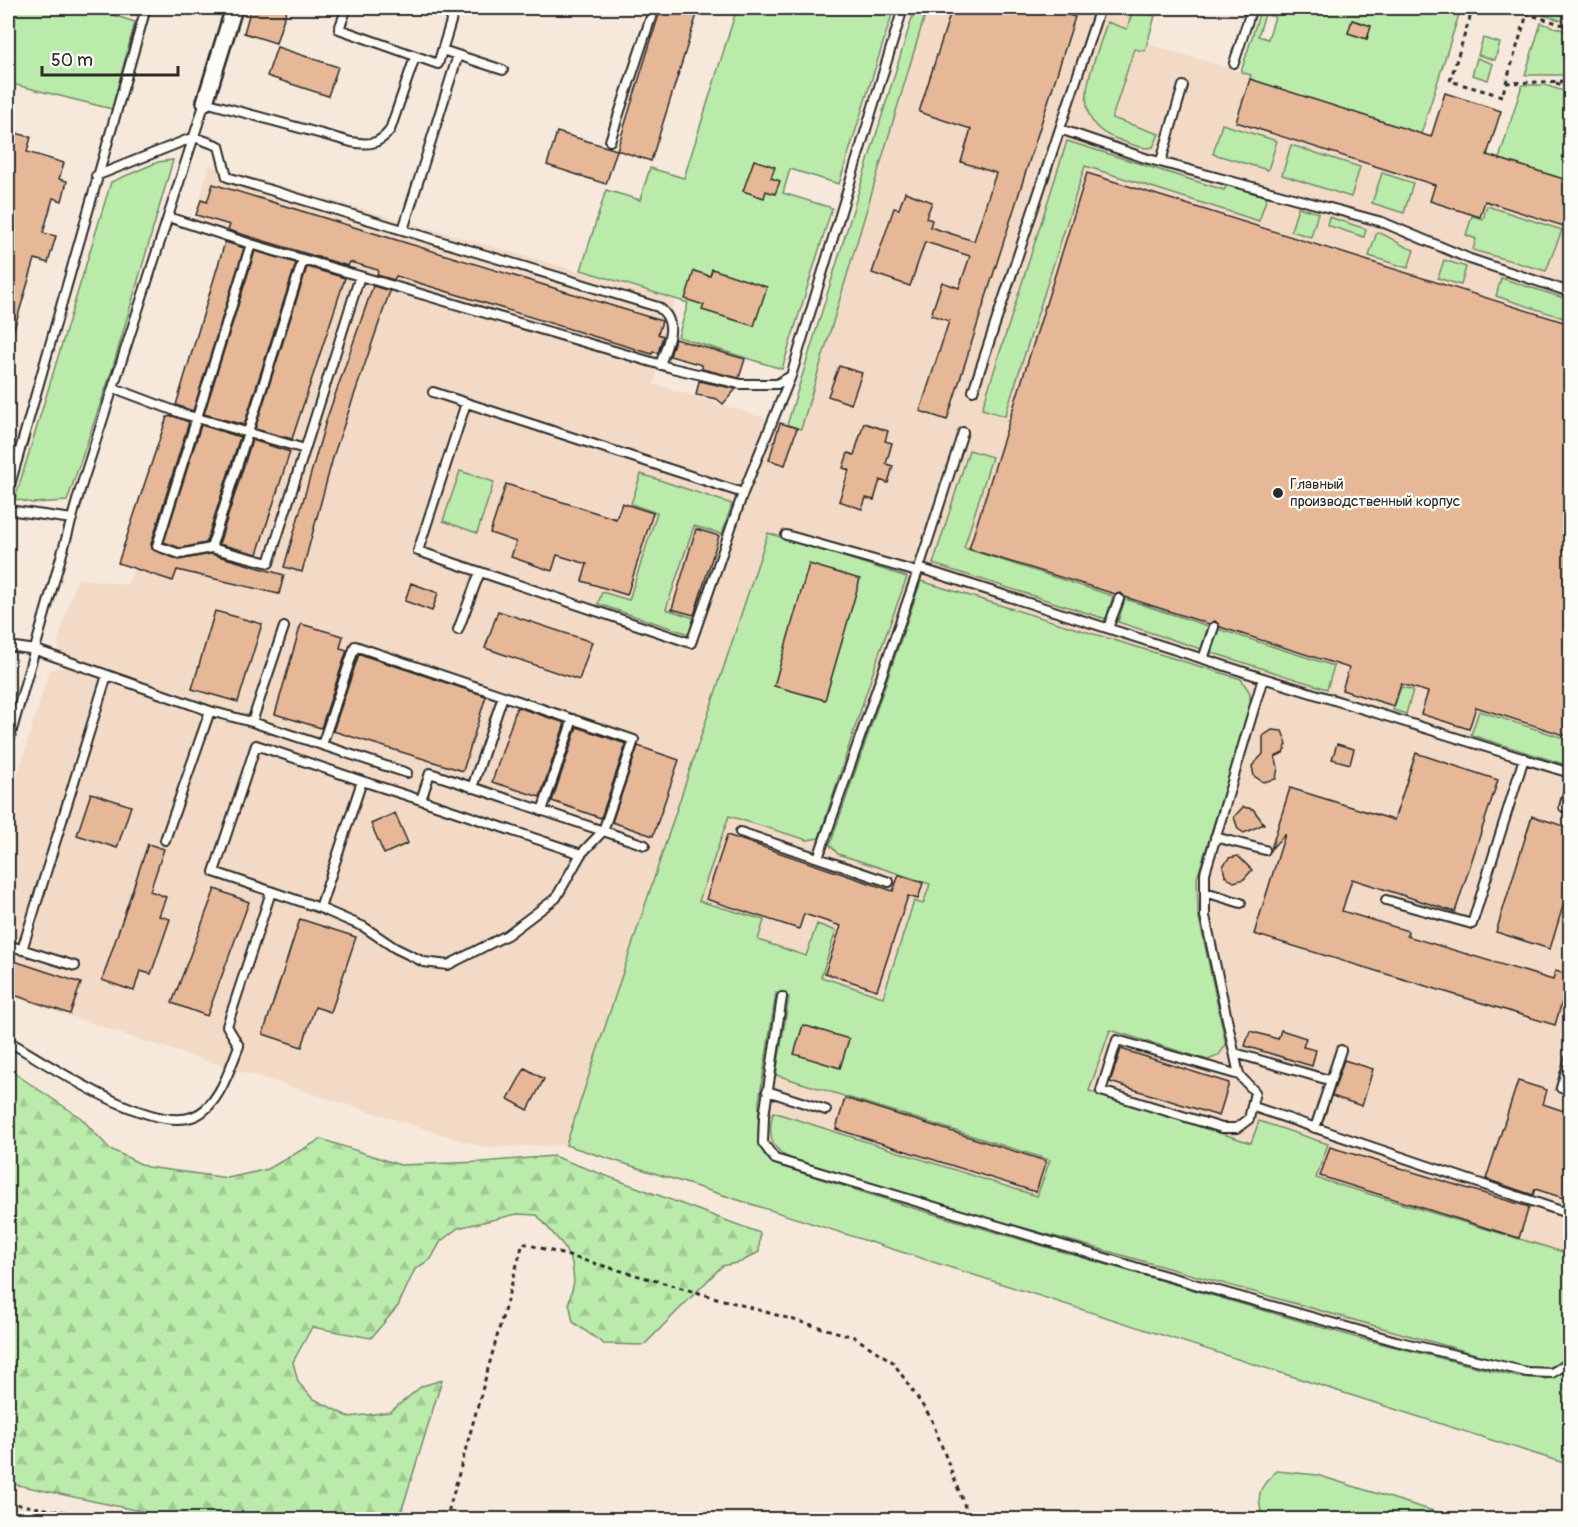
<svg xmlns="http://www.w3.org/2000/svg" width="1578" height="1527" font-family="Pangolin,sans-serif">
  <defs>
    <pattern id="forest-firs" width="22" height="20" patternUnits="userSpaceOnUse" patternTransform="scale(1.5)"><rect width="22" height="20" fill="#baebaa"/><path d="M5 1l3.5 6h-7zM16 11l3.5 6h-7z" fill="#a0ca92"/></pattern>
  </defs>
  <rect width="100%" height="100%" fill="#f6e8da"/>
  <filter id="ink" filterUnits="userSpaceOnUse"><feTurbulence type="fractalNoise" baseFrequency=".0167" numOctaves="2"/><feDisplacementMap in="SourceGraphic" scale="12" xChannelSelector="R" yChannelSelector="G"/><feConvolveMatrix kernelMatrix="1 2 1 2 8 2 1 2 1" color-interpolation-filters="sRGB"/></filter>
  <g filter="url(#ink)">
    <path fill="#f2dac6" d="M 927,8 L 1127,8 L 1155,16 L 1148,44 L 1251,75 L 1250,79 L 1430,137 L 1445,93 L 1501,111 L 1487,155 L 1570,181 L 1570,1465 L 566,1145 L 483,1147 L 138,1039 L 8,995 L 8,808 L 49,670 L 62,667 L 58,641 L 77,578 L 128,585 L 134,568 L 118,563 L 167,417 L 176,405 L 226,239 L 193,228 L 209,165 L 675,299 L 654,384 L 801,429 Z"/>
    <path fill="#baebaa" stroke="#728b6a" stroke-width="1.5" fill-rule="evenodd" d="M 8,8 L 91,8 L 135,22 L 112,109 L 8,83 Z
      M 737,8 L 894,8 L 839,184 L 790,169 L 783,193 L 832,208 L 782,369 L 678,337 L 688,303 L 581,270 L 606,190 L 640,200 L 650,168 L 684,178 Z
      M 915,8 L 927,8 L 801,429 L 787,425 Z
      M 1261,8 L 1461,8 L 1421,134 L 1250,79 L 1251,75 L 1241,72 ZM 1265,14 L 1275,17 L 1268,39 L 1258,36 ZM 1353,20 L 1371,26 L 1367,39 L 1348,33 Z
      M 1545,8 L 1570,8 L 1570,23 L 1543,15 Z
      M 1133,9 L 1155,16 L 1145,51 L 1134,49 L 1112,118 L 1159,134 L 1153,147 L 1149,148 C 1138,148 1127,143 1117,139 C 1062,121 1096,62 1107,22 L 1127,29 Z
      M 1541,23 L 1570,32 L 1570,75 L 1525,75 Z
      M 1483,38 L 1500,43 L 1495,60 L 1478,55 Z
      M 1477,58 L 1493,64 L 1488,80 L 1472,75 Z
      M 1522,85 L 1545,85 L 1570,93 L 1570,181 L 1499,159 Z
      M 1222,124 L 1277,141 L 1268,170 L 1213,154 Z
      M 1067,141 L 1224,190 L 1227,185 L 1267,197 L 1259,221 L 1085,166 L 1005,416 L 982,409 Z
      M 1291,145 L 1360,167 L 1351,197 L 1282,175 Z
      M 173,160 L 112,370 L 67,501 L 32,503 L 15,499 L 111,182 L 158,162 Z
      M 1382,173 L 1413,183 L 1404,213 L 1372,203 Z
      M 1487,206 L 1562,230 L 1546,271 L 1473,250 L 1476,239 L 1466,235 L 1472,216 L 1483,219 Z
      M 1298,207 L 1318,213 L 1311,237 L 1291,231 Z
      M 1329,217 L 1366,229 L 1364,237 L 1327,225 Z
      M 1377,232 C 1392,237 1400,246 1414,250 L 1408,268 L 1369,256 Z
      M 1444,260 L 1466,267 L 1461,285 L 1438,278 Z
      M 1501,278 L 1570,300 L 1570,320 L 1496,296 Z
      M 969,450 L 992,457 L 964,548 L 1113,596 L 1106,619 L 933,564 Z
      M 460,471 L 494,482 L 477,533 L 443,521 Z
      M 641,474 L 732,504 L 722,534 L 694,526 L 666,609 L 694,618 L 689,634 L 598,604 L 602,592 L 629,600 L 657,513 L 631,504 Z
      M 768,533 L 907,577 L 879,654 L 819,838 L 807,840 L 729,816 L 699,901 L 764,920 L 758,940 L 806,956 L 817,924 L 836,931 L 821,977 L 883,997 L 914,901 L 923,904 L 930,884 L 838,854 L 830,845 L 921,581 L 1241,679 L 1250,693 L 1250,707 L 1197,878 L 1198,913 L 1226,1045 L 1218,1056 L 1208,1060 L 1110,1030 L 1089,1091 L 1251,1143 L 1259,1121 L 1328,1144 L 1316,1178 L 1570,1254 L 1570,1356 C 1554,1371 1536,1369 1515,1365 L 885,1189 L 789,1158 C 769,1148 768,1132 773,1112 L 1037,1196 L 1050,1160 L 776,1075 L 789,997 L 776,993 L 759,1101 L 758,1144 L 766,1157 L 774,1164 L 916,1209 L 1358,1338 L 1518,1377 L 1546,1379 L 1570,1369 L 1570,1465 L 566,1145 Z
      M 1125,599 L 1208,626 L 1201,649 L 1118,622 Z
      M 1218,629 L 1334,666 L 1327,689 L 1210,652 Z
      M 1401,687 L 1413,690 L 1406,714 L 1393,710 Z
      M 1479,711 L 1570,740 L 1570,766 L 1471,735 Z
      M 1277,1471 L 1317,1475 L 1459,1519 L 1263,1519 C 1256,1495 1258,1487 1277,1471 Z"/>
    <path fill="url(#forest-firs)" stroke="#728b6a" stroke-width="1.5" d="M 8,1069 L 81,1118 L 110,1149 L 147,1167 L 228,1178 L 268,1169 L 321,1139 L 400,1165 L 483,1162 L 553,1156 L 760,1233 L 759,1252 L 741,1262 L 722,1266 L 644,1345 L 604,1344 L 573,1322 L 569,1302 L 574,1282 L 572,1263 L 563,1245 L 537,1215 L 517,1214 L 458,1228 L 441,1241 L 431,1259 L 415,1269 L 398,1306 L 371,1338 L 312,1327 L 293,1362 L 298,1382 L 312,1398 L 349,1417 L 390,1412 L 422,1386 L 442,1380 L 399,1519 L 177,1519 L 8,1483 Z"/>
    <path fill="#e7b897" stroke="#2b2b2b" stroke-width="1.5" d="M 251,8 L 287,8 L 276,43 L 244,33 Z
      M 661,8 L 699,8 L 651,161 L 617,150 Z
      M 952,8 L 1046,8 L 1075,17 L 947,420 L 920,411 L 949,321 L 931,315 L 942,282 L 959,288 L 970,256 L 925,242 L 910,286 L 872,273 L 894,208 L 899,209 L 905,192 L 932,202 L 926,218 L 932,220 L 930,227 L 974,241 L 996,173 L 961,162 L 971,129 L 919,112 Z
      M 1352,20 L 1371,26 L 1367,39 L 1348,33 Z
      M 277,47 L 338,67 L 328,96 L 267,76 Z
      M 1250,79 L 1431,137 L 1445,93 L 1501,111 L 1487,155 L 1570,181 L 1570,228 L 1485,201 L 1480,217 L 1430,201 L 1435,185 L 1236,122 Z
      M 8,131 L 31,137 L 27,152 L 64,163 L 59,179 L 67,181 L 62,201 L 53,198 L 43,233 L 56,236 L 48,263 L 35,259 L 11,339 L 8,338 Z
      M 557,132 L 617,150 L 606,184 L 547,165 Z
      M 754,160 L 775,167 L 771,178 L 780,181 L 775,194 L 766,191 L 764,198 L 743,191 Z
      M 1087,173 L 1570,324 L 1570,737 L 1476,707 L 1469,729 L 1421,714 L 1428,692 L 1401,684 L 1394,706 L 1342,690 L 1349,668 L 1220,627 L 1215,621 L 1209,624 L 1125,597 L 1121,593 L 1115,594 L 969,549 Z
      M 213,184 L 662,321 L 658,334 L 663,336 L 658,353 L 653,351 L 652,354 L 396,276 L 394,280 L 377,275 L 378,270 L 350,262 L 348,266 L 228,230 L 230,225 L 196,215 L 201,200 L 207,202 Z
      M 225,242 L 244,248 L 193,411 L 176,405 Z
      M 255,251 L 296,263 L 244,425 L 204,414 Z
      M 307,267 L 345,278 L 292,439 L 255,429 Z
      M 712,269 L 767,287 L 754,326 L 702,310 L 704,305 L 685,299 L 694,271 L 710,276 Z
      M 373,286 L 390,291 L 334,454 L 302,572 L 284,567 L 326,421 Z
      M 675,339 L 745,359 L 739,378 L 702,369 L 702,365 L 670,356 Z
      M 839,366 L 862,373 L 851,404 L 828,396 Z
      M 699,381 L 736,389 L 723,404 L 717,399 L 696,395 Z
      M 173,416 L 189,422 L 151,544 L 152,549 L 179,560 L 211,554 L 284,575 L 279,594 L 177,570 L 173,581 L 118,563 L 167,417 Z
      M 780,423 L 797,428 L 785,465 L 769,460 Z
      M 864,423 L 888,431 L 885,441 L 892,443 L 886,464 L 893,466 L 888,483 L 880,480 L 874,500 L 866,498 L 862,509 L 839,501 L 849,470 L 843,468 L 848,453 L 854,455 Z
      M 201,425 L 240,437 L 206,543 L 180,548 L 164,542 Z
      M 252,440 L 290,452 L 257,554 L 219,544 Z
      M 506,484 L 616,519 L 622,503 L 653,513 L 627,595 L 582,581 L 587,564 L 557,555 L 552,571 L 511,557 L 516,542 L 490,533 Z
      M 696,529 L 719,536 L 694,615 L 672,609 Z
      M 809,564 L 860,579 L 825,700 L 774,686 Z
      M 411,583 L 438,593 L 432,611 L 405,601 Z
      M 215,611 L 262,624 L 238,702 L 192,689 Z
      M 498,611 L 592,642 L 579,680 L 485,648 Z
      M 301,624 L 343,636 L 340,648 L 347,650 L 321,728 L 275,714 Z
      M 359,654 L 486,696 L 463,771 L 333,731 Z
      M 517,707 L 565,723 L 540,797 L 492,782 Z
      M 577,727 L 626,744 L 601,818 L 552,801 Z
      M 1272,730 L 1282,731 L 1287,744 L 1283,753 L 1275,757 L 1278,767 L 1276,779 L 1263,782 L 1254,776 L 1252,766 L 1263,754 L 1263,736 Z
      M 1337,744 L 1354,749 L 1350,764 L 1332,759 Z
      M 638,746 L 679,760 L 653,836 L 612,822 Z
      M 1416,753 L 1498,780 L 1455,912 L 1352,879 L 1342,911 L 1408,931 L 1407,936 L 1553,980 L 1555,971 L 1570,975 L 1555,1025 L 1254,934 L 1285,834 L 1271,849 L 1290,788 L 1394,820 Z
      M 91,793 L 131,806 L 117,848 L 77,835 Z
      M 1243,807 L 1253,809 L 1264,824 L 1244,833 L 1238,829 L 1234,817 Z
      M 395,813 L 408,843 L 384,854 L 371,824 Z
      M 1532,816 L 1570,828 L 1570,883 L 1550,949 L 1496,932 Z
      M 727,835 L 893,891 L 899,875 L 923,883 L 918,899 L 908,896 L 877,990 L 825,973 L 841,926 L 804,914 L 799,929 L 706,899 Z
      M 148,844 L 164,849 L 150,891 L 166,897 L 159,916 L 170,919 L 151,974 L 140,971 L 134,991 L 102,980 Z
      M 1238,856 L 1252,870 L 1244,879 L 1234,882 L 1225,876 L 1223,866 L 1229,858 Z
      M 215,889 L 249,902 L 207,1016 L 172,1003 Z
      M 300,919 L 356,937 L 331,1012 L 315,1007 L 302,1047 L 263,1034 Z
      M 8,959 L 81,983 L 70,1014 L 8,993 Z
      M 803,1025 L 849,1039 L 840,1068 L 794,1054 Z
      M 1281,1030 L 1306,1038 L 1303,1047 L 1316,1050 L 1312,1066 L 1245,1046 L 1250,1031 L 1278,1039 Z
      M 1121,1049 L 1229,1083 L 1219,1116 L 1110,1082 Z
      M 1344,1060 L 1373,1069 L 1362,1106 L 1332,1096 Z
      M 525,1068 L 544,1079 L 528,1110 L 508,1099 Z
      M 1518,1081 L 1547,1090 L 1543,1104 L 1570,1113 L 1570,1200 L 1535,1189 L 1533,1195 L 1486,1179 Z
      M 845,1098 L 1046,1161 L 1036,1192 L 836,1129 Z
      M 1330,1147 L 1529,1207 L 1519,1238 L 1320,1176 Z"/>
    <g fill="none" stroke-linecap="round" stroke-linejoin="round">
      <g stroke="#2b2b2b" stroke-width="12">
        <path id="lane" d="M 347,8 L 339,29 L 438,64 L 455,8
          M 442,50 L 503,70
          M 1234,63 L 1252,8
          M 1060,129 L 1145,158 L 1382,222 L 1470,259 L 1570,292
          M 610,141 L 654,8
          M 1161,161 L 1183,86
          M 96,176 L 194,137 L 219,146 L 227,177 L 658,307 C 680,322 667,344 660,365
          M 168,217 L 251,244 L 672,368 L 740,384 L 777,384 L 791,376 L 903,8
          M 403,230 L 458,55
          M 303,260 L 211,548 L 269,563 L 360,276
          M 114,388 L 183,414 L 305,449
          M 973,391 L 1100,8
          M 433,392 L 743,493 L 791,376
          M 466,403 L 418,551 L 691,643 L 743,493
          M 8,492 L 146,8
          M 8,510 L 72,519
          M 786,535 L 917,572
          M 211,548 L 180,554 L 157,546 L 251,244
          M 919,568 L 963,432
          M 1108,628 L 1119,599
          M 458,630 L 480,572
          M 8,646 L 36,650 L 210,711 L 252,722 L 407,773
          M 1203,659 L 1214,627
          M 252,722 L 284,627
          M 8,744 L 80,490 L 205,102 L 351,142 C 368,145 379,145 390,130 L 415,57
          M 256,745 L 362,781 L 320,908 L 214,872 Z
          M 362,781 L 421,800 L 430,773 L 645,845
          M 472,788 L 503,696
          M 421,800 L 581,854
          M 1564,807 L 1570,785
          M 542,811 L 573,719
          M 740,832 L 818,858 L 919,568 L 1263,678 L 1570,773
          M 1215,837 L 1265,850
          M 165,840 L 210,711
          M 818,858 L 889,882
          M 1205,892 L 1241,903
          M 1386,900 L 1472,924 L 1524,758
          M 320,908 L 364,927 L 395,948 L 424,962 L 448,965 L 507,935 L 556,898 L 581,854 L 603,831 L 634,740 L 355,646 L 322,745
          M 8,945 L 75,966
          M 22,950 L 107,675
          M 782,997 L 764,1116 L 763,1143 L 775,1159 L 1145,1270 L 1396,1341 L 1527,1372 L 1552,1373 L 1570,1362
          M 8,1041 C 48,1064 147,1132 192,1117 C 218,1109 230,1068 239,1046 L 227,1026 L 271,892
          M 1235,1053 L 1329,1080
          M 1239,1075 L 1255,1092 L 1249,1119 L 1237,1128 L 1222,1128 L 1101,1091 L 1117,1040 L 1239,1075 L 1205,916 L 1205,873 L 1263,678
          M 1561,1088 L 1570,1058
          M 767,1091 L 826,1110
          M 1254,1107 L 1570,1214
          M 1315,1128 L 1341,1050"/>
      </g>
      <g stroke="#2b2b2b" stroke-width="20">
        <path id="street" d="M 205,102 L 234,8"/>
      </g>
      <path stroke="#2b2b2b" stroke-width="3" stroke-dasharray="4.5 4.5" stroke-linecap="butt" d="M 1473,8 L 1450,81 L 1502,96 L 1527,14
        M 1508,8 L 1570,27
        M 1506,83 L 1570,81
        M 1556,83 L 1570,88
        M 8,1503 L 114,1520
        M 446,1520 L 523,1243 L 854,1337 L 893,1362 L 931,1418 L 970,1520"/>
      <use href="#lane" stroke="#fdfcf7" stroke-width="8"/>
      <use href="#street" stroke="#fdfcf7" stroke-width="15"/>
    </g>
  </g>
  <circle fill="#2b2b2b" stroke="#fdfcf7" stroke-width="2" cx="1278" cy="493" r="6"/>
  <g text-anchor="middle" stroke-width="4.5" stroke-linejoin="round" paint-order="stroke">
    <g font-size="15" fill="#2b2b2b" stroke="#fdfcf7" text-anchor="start">
      <text x="1290" y="489">Главный<tspan x="1290" dy="17">производственный корпус</tspan></text>
    </g>
  </g>
  <rect width="1578" height="1527" fill="none" stroke="#fdfcf7" stroke-width="30"/>
  <rect x="15" y="15" width="1548" height="1497" fill="none" stroke="#2b2b2b" stroke-width="2" filter="url(#ink)"/>
  <path d="M42 66v9h136v-9" fill="none" stroke="#2b2b2b" stroke-width="3"/>
  <text x="51" y="66" font-size="18" fill="#2b2b2b" stroke="#fdfcf7" stroke-width="4.5" paint-order="stroke">50 m</text>
</svg>
